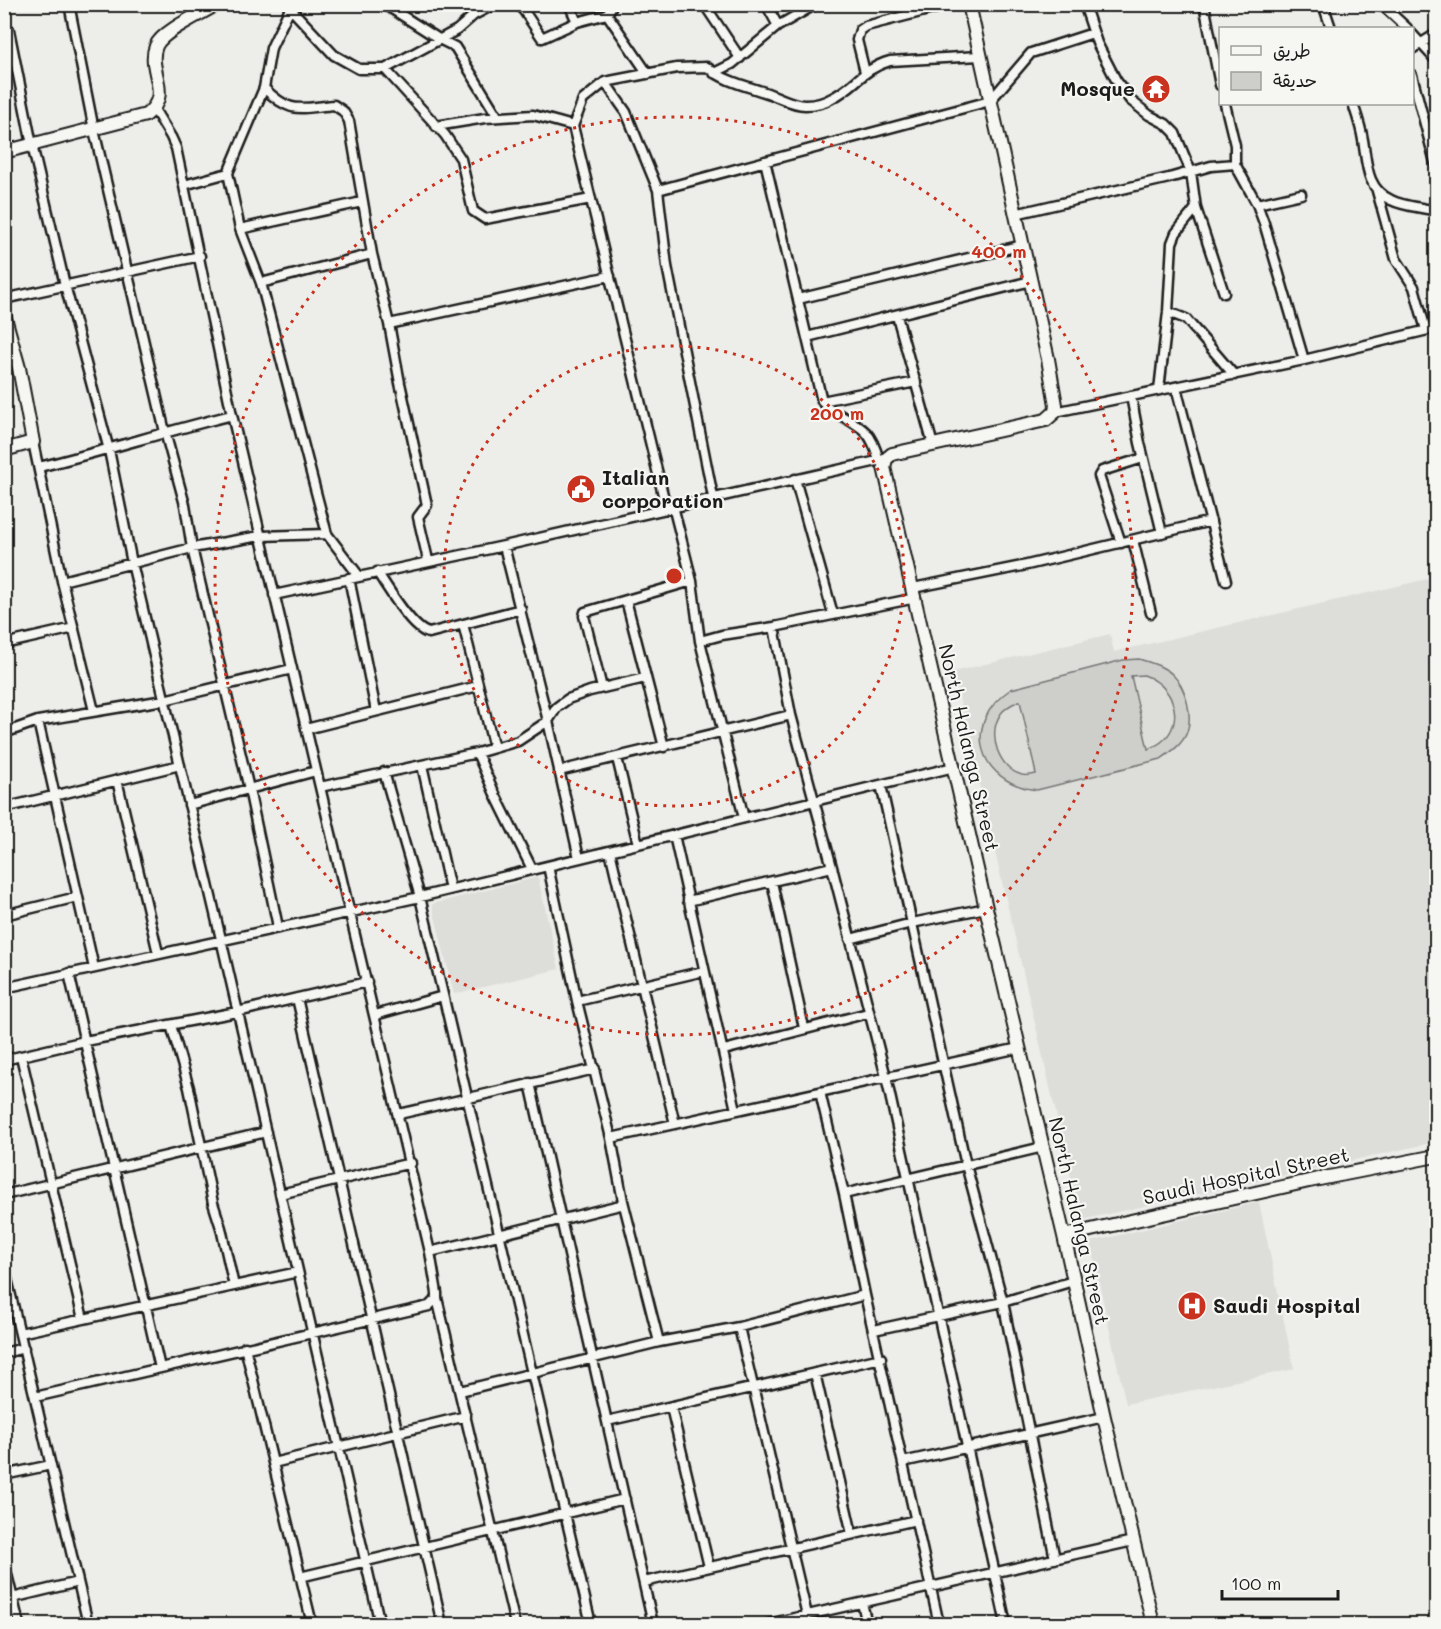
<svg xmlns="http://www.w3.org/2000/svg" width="1441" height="1629" font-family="Mali,'Playpen Sans Arabic',sans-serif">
  <rect width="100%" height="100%" fill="#edede9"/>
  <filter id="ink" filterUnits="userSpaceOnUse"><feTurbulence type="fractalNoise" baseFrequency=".0167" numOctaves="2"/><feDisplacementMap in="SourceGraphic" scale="12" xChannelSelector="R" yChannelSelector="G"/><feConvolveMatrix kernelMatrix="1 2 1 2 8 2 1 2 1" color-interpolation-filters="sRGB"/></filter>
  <g filter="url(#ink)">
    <path fill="#ddddda" d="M 1436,577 L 1436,1142 L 1081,1220 L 953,672 L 1110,634 L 1114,652 Z
      M 538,877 L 559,969 L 454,994 L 432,904 Z
      M 1259,1202 L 1294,1369 L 1126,1404 L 1090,1242 Z"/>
    <path fill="#cececb" stroke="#757574" stroke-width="1.5" fill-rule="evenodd" d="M 1139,659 C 1151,663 1164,666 1173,675 C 1186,688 1193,715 1187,732 C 1183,744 1171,752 1161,759 L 1037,790 C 978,783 960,723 1011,689 L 1123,660 ZM 1144,675 C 1180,688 1188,735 1148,749 L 1131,676 ZM 1019,701 L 1020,701 L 1036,774 C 1032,775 1027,776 1022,775 C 999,769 987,735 1000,715 C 1004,708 1012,704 1019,701 Z"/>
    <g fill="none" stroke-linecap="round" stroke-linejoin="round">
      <g stroke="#1c1c1c" stroke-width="13">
        <path id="street" d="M 69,4 L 94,130 L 165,432 L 185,505 L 192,548 L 249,789 L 278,927
          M 296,4 L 290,8 L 271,48 L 264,88 C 291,115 299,108 334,105 L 343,111 L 349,121 L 372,254 L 389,324 L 400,383 L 427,505 L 418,517 L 428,560
          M 384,4 L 439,39 L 455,47 L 498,117
          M 517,4 L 524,11 L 542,38 L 577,22 L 607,14 L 613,4
          M 569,4 L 577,22
          M 704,4 L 740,58
          M 766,4 L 778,26
          M 1084,4 L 1097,43 L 1116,80 L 1130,100 L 1149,115 L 1166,124 L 1175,133 L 1191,172 L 1196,208 L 1224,293
          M 1204,4 L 1220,85
          M 1323,4 L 1331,28
          M 1381,4 L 1407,28
          M 290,8 L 334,55 L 359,69 L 385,69 L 445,135 L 461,159 L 473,211 L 485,219 L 591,199
          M 607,14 L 648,74
          M 4,25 L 9,30 L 32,145 L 65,285 L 109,450 L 132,563 L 221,939 L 380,1624
          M 1412,34 L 1436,60
          M 1412,49 L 1436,34
          M 385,69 L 457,30 L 474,15 L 495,4
          M 865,72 L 857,40 L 860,30 L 866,26 L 952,4
          M 714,73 L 732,64 L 778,26 L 816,4
          M 1412,75 L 1436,166
          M 605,82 L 626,112 L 658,190 L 667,266 L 713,497
          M 264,88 L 228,173 L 240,229 L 261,283 L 327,534 L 359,576
          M 1225,104 L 1235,145 L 1235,164 L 1257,204 L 1264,223 L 1304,360
          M 1353,104 C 1357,116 1361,127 1363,140 C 1367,163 1366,189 1391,200 C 1405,207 1422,207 1436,211
          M 154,109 L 171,137 L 176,148 L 232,415 L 430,1252
          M 436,126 L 485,118 L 533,115 L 573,126
          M 765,161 L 822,401 C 826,409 833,411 840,415 C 865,429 871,432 879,460
          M 184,185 L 228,173
          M 658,190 L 990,101 L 1031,53 L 1093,33
          M 1377,191 L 1396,259 L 1414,287 L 1426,330
          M 1257,204 L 1301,194
          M 1015,214 L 1169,178 L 1211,166 L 1235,164
          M 240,229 L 362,202
          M 261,283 L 372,254
          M 4,299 L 200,256
          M 798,299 L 1023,245
          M 1168,312 L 1186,319 L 1234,375
          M 897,316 L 933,445
          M 389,324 L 610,276
          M 807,337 L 1031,281
          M 1176,387 L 1226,581
          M 1159,390 L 1168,312 L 1172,243 L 1176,233 L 1196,208
          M 1131,396 L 1140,443 L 1162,533
          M 822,401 L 916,382
          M 1055,412 L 1304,360 L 1436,328
          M 33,442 L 62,581 L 94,711
          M 39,467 C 104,451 167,431 232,415
          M 795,479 L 833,614
          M 673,506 L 692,581 L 700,641 L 744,818
          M 666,507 L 573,126 L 583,100 L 605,82 L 677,68 L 707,67 C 725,82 748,86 770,94 C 781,98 793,105 805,105 C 815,105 824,103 832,98 C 855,87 862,69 890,61 L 980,56
          M 1133,540 L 1151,613
          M 1121,543 L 1099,476 L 1102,471 L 1143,458
          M 504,546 L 548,721 L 579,858
          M 377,572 C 387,586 412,630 429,633 L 521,609
          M 349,578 L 376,711
          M 62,581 L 192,548 L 260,536 L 327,534
          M 913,588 L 1027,565 L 1211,521
          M 274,595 L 504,546 L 886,459
          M 626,600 L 664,747
          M 463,624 L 494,748
          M 774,627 L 791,715 L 832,867 L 886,1077 L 1006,1624
          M 700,641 L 722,635 L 774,627 L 916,598
          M 4,644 L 74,628
          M 602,688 L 584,616 L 585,612 L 692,581
          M 38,721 L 94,968
          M 306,729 L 478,686
          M 4,733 L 38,721 L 164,700 L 292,669
          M 477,753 L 494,792 L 532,869
          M 617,758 L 638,844
          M 422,765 L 450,889
          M 559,771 L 791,715
          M 384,772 L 420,897 L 591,1624
          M 117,780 L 158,953
          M 881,785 L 966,1165 L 1003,1302 L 1055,1559
          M 320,787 L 477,753 L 518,741 L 548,721 L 557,707 L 568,699 L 590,691 L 645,678
          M 189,805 L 316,771
          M 4,808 L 180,765
          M 674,835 L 736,1110
          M 610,851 L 675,1124
          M 548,866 L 577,1001 L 611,1138
          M 772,882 L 804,1028
          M 688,901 L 832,867
          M 4,915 L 77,897
          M 850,939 L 912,923 L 986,908
          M 69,973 L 160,1368
          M 4,988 L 420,897 L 954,767
          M 297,998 L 442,1624
          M 577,1001 L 704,971
          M 375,1015 L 443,996
          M 171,1025 L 189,1088 L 213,1203 L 221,1228 L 234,1286
          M 724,1050 L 868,1013
          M 21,1056 L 83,1319
          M 4,1060 L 85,1041 L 237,1012 L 367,982
          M 530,1083 L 653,1624
          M 820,1092 L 844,1194 L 865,1295 L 939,1624
          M 399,1114 L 595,1069
          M 280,1194 L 411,1163
          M 844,1194 L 1043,1147
          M 4,1195 L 266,1132
          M 623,1201 L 659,1342
          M 4,1266 L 88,1624
          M 437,1298 L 515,1624
          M 739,1327 L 807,1615
          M 874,1330 L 1003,1302 L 1073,1281
          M 20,1333 L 298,1272
          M 245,1347 L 312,1624
          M 4,1353 L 24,1348
          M 815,1373 L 852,1534
          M 460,1391 L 659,1342 L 739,1327 L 865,1295
          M 35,1397 L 429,1306 L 437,1298 L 437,1293 L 430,1252 L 620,1205 L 623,1201 L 611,1138 L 1019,1048
          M 671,1407 L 709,1567
          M 607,1421 L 881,1358
          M 903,1462 L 1104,1417
          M 273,1463 L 466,1416
          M 4,1475 L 51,1465
          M 4,1562 L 19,1624
          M 300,1577 L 625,1499
          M 644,1582 L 916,1520
          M 4,1600 L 78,1582
          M 862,1603 L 867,1624
          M 768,1624 L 1133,1541"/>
      </g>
      <g stroke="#1c1c1c" stroke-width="16">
        <path id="secondary" d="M 969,4 L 1048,359 L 1056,405 L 1055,412 L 1046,420 L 892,454 L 886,459 L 884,467 L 986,908 L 1064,1236 L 1104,1417 L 1153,1624
          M 4,152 L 146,115 C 174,94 146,70 156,46 C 162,31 203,13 217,4
          M 4,314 L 19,368 L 33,442 L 4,450
          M 1064,1236 L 1309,1181 L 1436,1156"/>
      </g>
      <use href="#street" stroke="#f6f6f2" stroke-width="8"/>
      <use href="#secondary" stroke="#f6f6f2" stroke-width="12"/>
    </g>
  </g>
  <g fill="none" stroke="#c8321e" stroke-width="3" stroke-dasharray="3 6">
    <circle cx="674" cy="576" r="230"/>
    <circle cx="674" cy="576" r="459"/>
  </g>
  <defs>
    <g id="temple-disc" transform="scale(1.5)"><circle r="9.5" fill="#c8321e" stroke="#f6f6f2"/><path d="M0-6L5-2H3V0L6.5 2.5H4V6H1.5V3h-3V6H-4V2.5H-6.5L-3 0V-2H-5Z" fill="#fff"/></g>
    <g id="civic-disc" transform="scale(1.5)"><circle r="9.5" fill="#c8321e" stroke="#f6f6f2"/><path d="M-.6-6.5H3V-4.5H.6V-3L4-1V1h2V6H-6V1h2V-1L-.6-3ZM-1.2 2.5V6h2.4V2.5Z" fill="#fff"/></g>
    <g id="hospital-disc" transform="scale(1.5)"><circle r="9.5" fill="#c8321e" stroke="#f6f6f2"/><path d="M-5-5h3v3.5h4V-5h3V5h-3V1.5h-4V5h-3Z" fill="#fff"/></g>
  </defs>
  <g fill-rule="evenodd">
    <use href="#temple-disc" x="1156" y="89"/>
    <use href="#civic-disc" x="581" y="489"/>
    <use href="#hospital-disc" x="1192" y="1306"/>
  </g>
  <g text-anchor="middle" stroke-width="4.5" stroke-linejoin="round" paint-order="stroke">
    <g font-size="20" font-weight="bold" fill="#1c1c1c" stroke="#f6f6f2" text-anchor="start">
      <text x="1135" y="96" text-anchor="end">Mosque</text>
      <text x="602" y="485">Italian<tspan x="602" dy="23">corporation</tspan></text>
      <text x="1213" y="1313">Saudi Hospital</text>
    </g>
    <g font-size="20" fill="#1c1c1c" stroke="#f6f6f2">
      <text transform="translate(969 748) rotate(77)" y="7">North Halanga Street</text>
      <text transform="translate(1246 1176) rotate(-12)" y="7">Saudi Hospital Street</text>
      <text transform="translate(1079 1221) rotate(77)" y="7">North Halanga Street</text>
    </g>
  </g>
  <circle cx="674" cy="576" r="9" fill="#c8321e" stroke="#f6f6f2" stroke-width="3"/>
  <g font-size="18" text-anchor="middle" font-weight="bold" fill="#c8321e" stroke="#f6f6f2" stroke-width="4.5" stroke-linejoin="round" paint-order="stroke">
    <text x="999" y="258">400 m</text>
    <text x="837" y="420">200 m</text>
  </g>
  <rect width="1441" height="1629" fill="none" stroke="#f6f6f2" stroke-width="24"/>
  <rect x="12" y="12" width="1417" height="1605" fill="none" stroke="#1c1c1c" stroke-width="2" filter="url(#ink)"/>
  <rect x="1219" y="27" width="195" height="78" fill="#f6f6f2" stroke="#9f9f9c" stroke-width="1.5"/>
  <rect x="1231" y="46" width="30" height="9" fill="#f6f6f2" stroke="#9f9f9c" stroke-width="1.5"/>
  <text x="1273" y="57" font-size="18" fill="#1c1c1c">طريق</text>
  <rect x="1231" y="72" width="30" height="18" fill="#cececb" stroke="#9f9f9c" stroke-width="1.5"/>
  <text x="1273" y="87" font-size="18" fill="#1c1c1c">حديقة</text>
  <path d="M1222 1590v9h116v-9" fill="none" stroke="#1c1c1c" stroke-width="3"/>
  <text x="1231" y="1590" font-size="18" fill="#1c1c1c" stroke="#f6f6f2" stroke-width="4.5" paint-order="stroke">100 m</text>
</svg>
